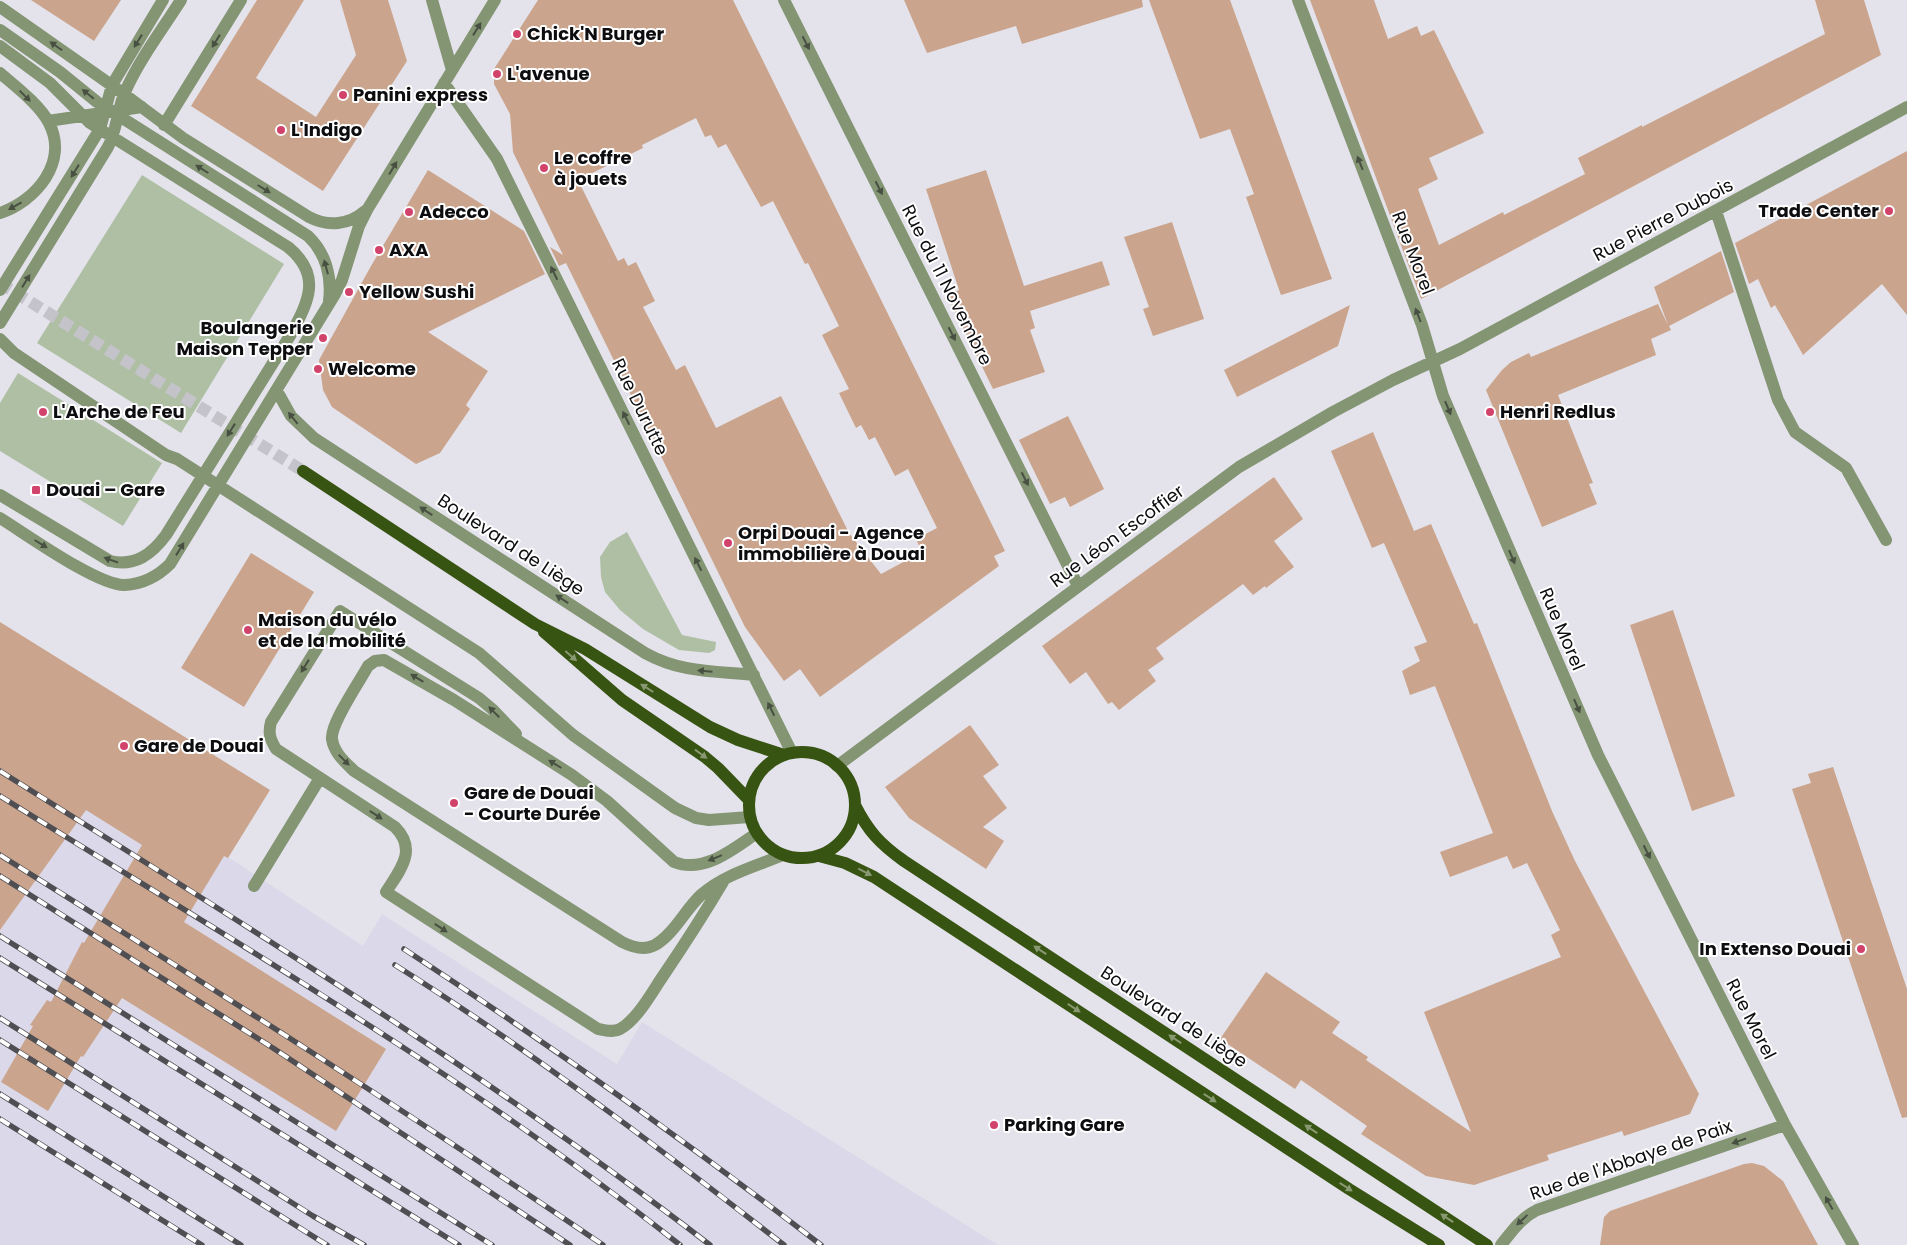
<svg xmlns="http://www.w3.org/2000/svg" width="1907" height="1245" font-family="Poppins,sans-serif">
  <rect width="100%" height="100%" fill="#e4e3eb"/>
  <path fill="#dbd9e9" d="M 0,716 L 242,866 L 363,946 L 382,914 L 617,1064 L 642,1022 L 998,1245 L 0,1245 Z"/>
  <path fill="#aebfa4" d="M 142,175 L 284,264 L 181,433 L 37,343 Z
    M 18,373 L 162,463 L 123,526 L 0,451 L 0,403 Z
    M 627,532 L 682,635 L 716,642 L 715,650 L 709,653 L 679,650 L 643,629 L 620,610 L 605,592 L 601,577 L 600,557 L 610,542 Z"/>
  <path fill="#caa48c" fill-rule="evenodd" d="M 31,0 L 121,0 L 94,41 Z
    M 257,0 L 304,0 L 256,78 L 316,117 L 356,55 L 340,0 L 388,0 L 407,61 L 323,191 L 191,106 Z
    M 538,0 L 733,0 L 1005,551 L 994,556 L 999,566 L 820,697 L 800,669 L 784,681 L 745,627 L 566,263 L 559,266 L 550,247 L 563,255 L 513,152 L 510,114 L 494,84 L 494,69 ZM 696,118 L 705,137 L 711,135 L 718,148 L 726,144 L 761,207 L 773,201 L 805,264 L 808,263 L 839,326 L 822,335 L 849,389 L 839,393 L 856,428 L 861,425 L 869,440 L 875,437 L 895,476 L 908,469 L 937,528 L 916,539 L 922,552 L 881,574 L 849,533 L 781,396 L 716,428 L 685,365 L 676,370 L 643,307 L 655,301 L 636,262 L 628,266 L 624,258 L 618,261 L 578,180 L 643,148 L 642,145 Z
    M 904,0 L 1142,0 L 1143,7 L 1022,44 L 1016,26 L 927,53 Z
    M 1149,0 L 1230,0 L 1332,279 L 1281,295 L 1246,197 L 1254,194 L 1230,129 L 1200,139 Z
    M 1310,0 L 1374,0 L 1388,39 L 1417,26 L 1421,36 L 1434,30 L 1484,133 L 1429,158 L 1438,179 L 1418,189 L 1439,245 L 1503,212 L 1504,215 L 1585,174 L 1578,158 L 1642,125 L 1642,127 L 1825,34 L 1815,0 L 1864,0 L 1881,55 L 1421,299 Z
    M 1907,151 L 1907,315 L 1882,284 L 1803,355 L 1775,305 L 1771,308 L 1758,279 L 1749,284 L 1735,243 Z
    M 428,170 L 524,231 L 545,274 L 428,332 L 488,371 L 466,405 L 470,409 L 440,453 L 416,464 L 332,407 L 323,390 L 319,360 L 371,266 Z
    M 986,170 L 1024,286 L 1102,261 L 1110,285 L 1030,311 L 1035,328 L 1030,330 L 1045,372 L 993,389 L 947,295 L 959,290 L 926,189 Z
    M 1172,222 L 1204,319 L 1153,336 L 1143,309 L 1149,307 L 1124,237 Z
    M 1721,251 L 1734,292 L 1669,326 L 1671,330 L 1651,339 L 1656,355 L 1558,395 L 1593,483 L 1589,484 L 1597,504 L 1542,527 L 1486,390 L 1502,370 L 1511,362 L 1529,353 L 1531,357 L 1658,304 L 1668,325 L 1654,287 Z
    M 1350,305 L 1338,346 L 1237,397 L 1224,370 Z
    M 1068,416 L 1104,489 L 1070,507 L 1065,497 L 1050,504 L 1019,440 Z
    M 1373,432 L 1414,531 L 1431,524 L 1474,624 L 1477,623 L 1552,811 L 1575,861 L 1699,1094 L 1690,1114 L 1624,1136 L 1622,1131 L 1547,1155 L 1549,1160 L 1474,1185 L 1426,1176 L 1361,1134 L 1367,1126 L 1301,1080 L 1295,1089 L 1220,1039 L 1266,972 L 1340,1022 L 1332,1033 L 1368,1057 L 1366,1060 L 1471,1132 L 1424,1012 L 1561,957 L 1551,935 L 1560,930 L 1527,863 L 1513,869 L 1507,856 L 1450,877 L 1440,852 L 1493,833 L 1435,686 L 1410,695 L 1402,671 L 1420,661 L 1414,647 L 1427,642 L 1384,543 L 1372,548 L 1331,451 Z
    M 1274,477 L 1303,519 L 1274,541 L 1294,567 L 1266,588 L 1265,586 L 1253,595 L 1243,584 L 1156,648 L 1164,659 L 1148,670 L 1156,681 L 1119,710 L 1112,702 L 1108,704 L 1086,672 L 1070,684 L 1042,646 Z
    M 251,553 L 314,592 L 244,707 L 181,668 Z
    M 1673,610 L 1735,796 L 1692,811 L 1630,625 Z
    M 0,622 L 270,790 L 228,858 L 224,856 L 184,922 L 386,1049 L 336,1131 L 122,998 L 83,1057 L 81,1056 L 48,1111 L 1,1082 L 33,1026 L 30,1025 L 47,1000 L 51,1002 L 82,942 L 84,943 L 142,845 L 86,810 L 0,930 Z
    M 970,725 L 999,765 L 983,776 L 1007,808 L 983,827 L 1004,841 L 986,869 L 909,818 L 885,787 Z
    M 1833,767 L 1907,989 L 1907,1117 L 1902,1118 L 1792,789 L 1811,783 L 1808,774 Z
    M 1752,1163 L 1764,1166 L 1783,1181 L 1818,1245 L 1600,1245 L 1604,1217 L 1610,1211 L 1744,1164 Z"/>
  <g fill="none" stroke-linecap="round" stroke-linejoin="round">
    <path stroke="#c4c3ca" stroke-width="12" stroke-dasharray="12 6" stroke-linecap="butt" d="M 0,283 L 303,471"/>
    <path stroke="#849574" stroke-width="12" d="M 432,0 L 452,70
      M 784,0 L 1078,586
      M 1298,0 L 1422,325 L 1443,396 L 1598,755 L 1785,1125 L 1853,1245
      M 0,7 L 124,94 L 183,138 L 309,217 C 328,227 349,225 365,211
      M 0,30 L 60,72 L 97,102 L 308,236 C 326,253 332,277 329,301
      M 0,46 L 50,83 L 90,123 L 288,247 C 322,275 309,301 291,334 L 166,535 C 152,554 135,567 110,561 L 0,495
      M 0,73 C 15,86 40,105 49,123 C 69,162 36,201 0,213
      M 444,83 L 497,159 L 792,753
      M 48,121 L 142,107
      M 164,125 L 241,0
      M 1716,211 L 1778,400 L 1795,432 L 1846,468 L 1886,540
      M 0,290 L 100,129 L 112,85 L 163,0
      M 0,323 L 108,147 C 117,130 117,110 125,92 C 139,60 162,30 181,0
      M 0,339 L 14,353 L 166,455 L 177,459 L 479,653 L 573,735 L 675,808 L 696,818 L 709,820 L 750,817
      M 277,391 L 291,416 L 314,438 L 645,653 C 681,673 714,671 754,675
      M 0,518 C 26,534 98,586 125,585 C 142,584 158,576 170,564 L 335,294 L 342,280 L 359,226 L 367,210 L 495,0
      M 516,734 L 492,709 L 479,698 L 340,611 L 271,722 C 268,733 270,739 276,749 L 395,827 C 418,850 400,870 386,892 L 598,1029 C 605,1030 613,1033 620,1029 C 637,1020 652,992 663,976 C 684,945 704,914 723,882
      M 837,766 L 1239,467 L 1333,412 L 1393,380 L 1460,349 L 1907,107
      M 757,833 C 733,849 704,874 674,862 L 607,801 L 572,775 L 454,700 L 384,660 L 375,661 L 368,666 C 360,681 330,724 332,739 C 334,753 345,762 354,771 L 622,942 C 632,947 644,951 655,945 C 674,934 685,910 701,895 C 723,875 756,866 783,855
      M 254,886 L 320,778
      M 1501,1245 C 1512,1231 1521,1218 1537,1210 L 1785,1125"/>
    <path stroke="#385412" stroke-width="12" d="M 303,471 L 535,624 L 585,649 L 710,727 L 738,740 L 784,755
      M 544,632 L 622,700 L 705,757 L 718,768 L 749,800
      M749 805a53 53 0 1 1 106 0a53 53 0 1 1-106 0Z
      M 855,805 C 868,831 880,844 904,861 L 1487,1245
      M 819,856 L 845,863 L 874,877 L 1349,1189 L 1439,1245"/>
    <g stroke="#4f4e53" stroke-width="5.5">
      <path id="rail" d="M 0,771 C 241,923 484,1071 710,1245
        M 0,796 C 230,939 467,1076 680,1245
        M 0,855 C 203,982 405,1110 603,1245
        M 0,876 L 273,1048 L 570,1245
        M 0,936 L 492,1245
        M 404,949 C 547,1043 686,1141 821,1245
        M 0,958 L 459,1245
        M 395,965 C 530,1050 658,1147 784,1245
        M 0,1018 L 313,1216 L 364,1245
        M 0,1040 L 327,1245
        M 0,1094 L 241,1245
        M 0,1119 L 202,1245"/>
    </g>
    <use href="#rail" stroke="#fff" stroke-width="4" stroke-dasharray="11" stroke-linecap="butt"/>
  </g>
  <defs><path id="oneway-solid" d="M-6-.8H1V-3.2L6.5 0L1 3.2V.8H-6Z" transform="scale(1.25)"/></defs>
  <g fill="#485042">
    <use href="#oneway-solid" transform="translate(477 29) rotate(-58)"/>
    <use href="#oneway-solid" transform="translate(138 41) rotate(122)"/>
    <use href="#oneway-solid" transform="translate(216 41) rotate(122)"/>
    <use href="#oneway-solid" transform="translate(806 43) rotate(63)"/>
    <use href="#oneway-solid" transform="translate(56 46) rotate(-145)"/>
    <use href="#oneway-solid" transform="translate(88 94) rotate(-141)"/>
    <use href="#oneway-solid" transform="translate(25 96) rotate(44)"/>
    <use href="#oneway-solid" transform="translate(1360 163) rotate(-111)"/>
    <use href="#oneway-solid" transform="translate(393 168) rotate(-59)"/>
    <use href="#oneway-solid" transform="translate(202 169) rotate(-148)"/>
    <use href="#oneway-solid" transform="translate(75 171) rotate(122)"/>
    <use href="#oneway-solid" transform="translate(879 188) rotate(63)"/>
    <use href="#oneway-solid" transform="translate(264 189) rotate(32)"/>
    <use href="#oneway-solid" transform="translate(15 206) rotate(151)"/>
    <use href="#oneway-solid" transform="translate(326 267) rotate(-105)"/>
    <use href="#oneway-solid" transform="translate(554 273) rotate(-116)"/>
    <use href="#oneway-solid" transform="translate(26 281) rotate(-58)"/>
    <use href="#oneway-solid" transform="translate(1418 315) rotate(-111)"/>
    <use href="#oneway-solid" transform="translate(952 334) rotate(63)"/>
    <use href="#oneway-solid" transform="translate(1448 408) rotate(67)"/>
    <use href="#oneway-solid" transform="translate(293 418) rotate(-129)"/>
    <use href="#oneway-solid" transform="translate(626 418) rotate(-116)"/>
    <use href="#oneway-solid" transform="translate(231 430) rotate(122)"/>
    <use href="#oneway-solid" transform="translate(1025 479) rotate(63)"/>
    <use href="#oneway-solid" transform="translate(426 511) rotate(-147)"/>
    <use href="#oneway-solid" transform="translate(41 544) rotate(32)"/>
    <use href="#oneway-solid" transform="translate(180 549) rotate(-58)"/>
    <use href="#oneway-solid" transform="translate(1512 557) rotate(67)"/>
    <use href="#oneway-solid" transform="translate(111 560) rotate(-161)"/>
    <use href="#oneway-solid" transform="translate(698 564) rotate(-117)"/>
    <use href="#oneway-solid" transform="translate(562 599) rotate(-147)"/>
    <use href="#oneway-solid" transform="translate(305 666) rotate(122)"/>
    <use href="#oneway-solid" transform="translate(705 671) rotate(-175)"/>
    <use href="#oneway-solid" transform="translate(417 678) rotate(-149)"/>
    <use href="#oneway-solid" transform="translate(1577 706) rotate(67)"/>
    <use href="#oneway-solid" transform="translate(771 709) rotate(-116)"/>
    <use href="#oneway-solid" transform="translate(494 712) rotate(-135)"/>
    <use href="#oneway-solid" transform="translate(344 760) rotate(45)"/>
    <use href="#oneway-solid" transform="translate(555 764) rotate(-148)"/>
    <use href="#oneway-solid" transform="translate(376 815) rotate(33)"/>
    <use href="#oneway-solid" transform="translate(1647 852) rotate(63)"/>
    <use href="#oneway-solid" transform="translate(715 858) rotate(158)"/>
    <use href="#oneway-solid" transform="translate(441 928) rotate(33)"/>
    <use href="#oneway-solid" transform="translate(1739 1141) rotate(161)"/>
    <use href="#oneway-solid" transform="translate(1829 1203) rotate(-119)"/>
    <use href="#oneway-solid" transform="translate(1522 1220) rotate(137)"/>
  </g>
  <g fill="#889871">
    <use href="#oneway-solid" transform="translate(571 656) rotate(41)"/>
    <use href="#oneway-solid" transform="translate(647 688) rotate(-148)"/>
    <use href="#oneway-solid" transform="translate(701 754) rotate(36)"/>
    <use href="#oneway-solid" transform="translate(865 872) rotate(27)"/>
    <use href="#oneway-solid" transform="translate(1040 950) rotate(-147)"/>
    <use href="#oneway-solid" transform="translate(1074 1008) rotate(33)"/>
    <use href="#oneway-solid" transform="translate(1175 1039) rotate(-147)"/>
    <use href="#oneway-solid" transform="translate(1210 1098) rotate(33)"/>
    <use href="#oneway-solid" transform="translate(1311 1129) rotate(-147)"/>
    <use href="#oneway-solid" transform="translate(1346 1187) rotate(33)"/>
    <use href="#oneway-solid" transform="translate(1447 1218) rotate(-147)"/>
  </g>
  <g fill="#d2436c" stroke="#fff" stroke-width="2">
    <circle cx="517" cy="34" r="5"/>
    <circle cx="497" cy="74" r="5"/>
    <circle cx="343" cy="95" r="5"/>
    <circle cx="281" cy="130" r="5"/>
    <circle cx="544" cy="168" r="5"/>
    <circle cx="1889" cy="211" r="5"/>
    <circle cx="409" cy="212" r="5"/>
    <circle cx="379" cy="250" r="5"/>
    <circle cx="349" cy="292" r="5"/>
    <circle cx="323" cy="338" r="5"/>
    <circle cx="318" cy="369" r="5"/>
    <circle cx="43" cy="412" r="5"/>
    <circle cx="1490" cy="412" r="5"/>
    <rect x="31" y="485" width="10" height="10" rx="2.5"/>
    <circle cx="728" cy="543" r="5"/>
    <circle cx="248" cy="630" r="5"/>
    <circle cx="124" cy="746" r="5"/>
    <circle cx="454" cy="803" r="5"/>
    <circle cx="1861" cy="949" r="5"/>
    <circle cx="994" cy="1125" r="5"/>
  </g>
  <g text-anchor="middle" stroke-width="4" stroke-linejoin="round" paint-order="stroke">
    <g font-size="18" font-weight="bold" fill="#0d0c0f" stroke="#fff" text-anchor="start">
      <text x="527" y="40">Chick'N Burger</text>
      <text x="507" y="80">L'avenue</text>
      <text x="353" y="101">Panini express</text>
      <text x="291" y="136">L'Indigo</text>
      <text x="554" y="164">Le coffre<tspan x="554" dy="21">à jouets</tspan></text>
      <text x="1879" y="217" text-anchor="end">Trade Center</text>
      <text x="419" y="218">Adecco</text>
      <text x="389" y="256">AXA</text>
      <text x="359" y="298">Yellow Sushi</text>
      <text x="313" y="334" text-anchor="end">Boulangerie<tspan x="313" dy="21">Maison Tepper</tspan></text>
      <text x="328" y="375">Welcome</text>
      <text x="53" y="418">L'Arche de Feu</text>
      <text x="1500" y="418">Henri Redlus</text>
      <text x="46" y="496">Douai – Gare</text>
      <text x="738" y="539">Orpi Douai - Agence<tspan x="738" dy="21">immobilière à Douai</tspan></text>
      <text x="258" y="626">Maison du vélo<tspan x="258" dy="21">et de la mobilité</tspan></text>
      <text x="134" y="752">Gare de Douai</text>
      <text x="464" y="799">Gare de Douai<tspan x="464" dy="21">- Courte Durée</tspan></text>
      <text x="1851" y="955" text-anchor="end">In Extenso Douai</text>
      <text x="1004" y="1131">Parking Gare</text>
    </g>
    <g font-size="18" fill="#0d0c0f" stroke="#fff">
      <text transform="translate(1663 220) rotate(-28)" y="6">Rue Pierre Dubois</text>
      <text transform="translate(1413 253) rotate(69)" y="6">Rue Morel</text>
      <text transform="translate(947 285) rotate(63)" y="6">Rue du 11 Novembre</text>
      <text transform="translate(640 407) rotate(64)" y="6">Rue Durutte</text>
      <text transform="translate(1117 536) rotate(-36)" y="6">Rue Léon Escoffier</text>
      <text transform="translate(511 545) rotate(33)" y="6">Boulevard de Liège</text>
      <text transform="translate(1562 629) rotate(67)" y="6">Rue Morel</text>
      <text transform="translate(1174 1017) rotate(33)" y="6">Boulevard de Liège</text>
      <text transform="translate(1751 1019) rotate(63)" y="6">Rue Morel</text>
      <text transform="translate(1631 1160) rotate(-19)" y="6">Rue de l'Abbaye de Paix</text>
    </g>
  </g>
</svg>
